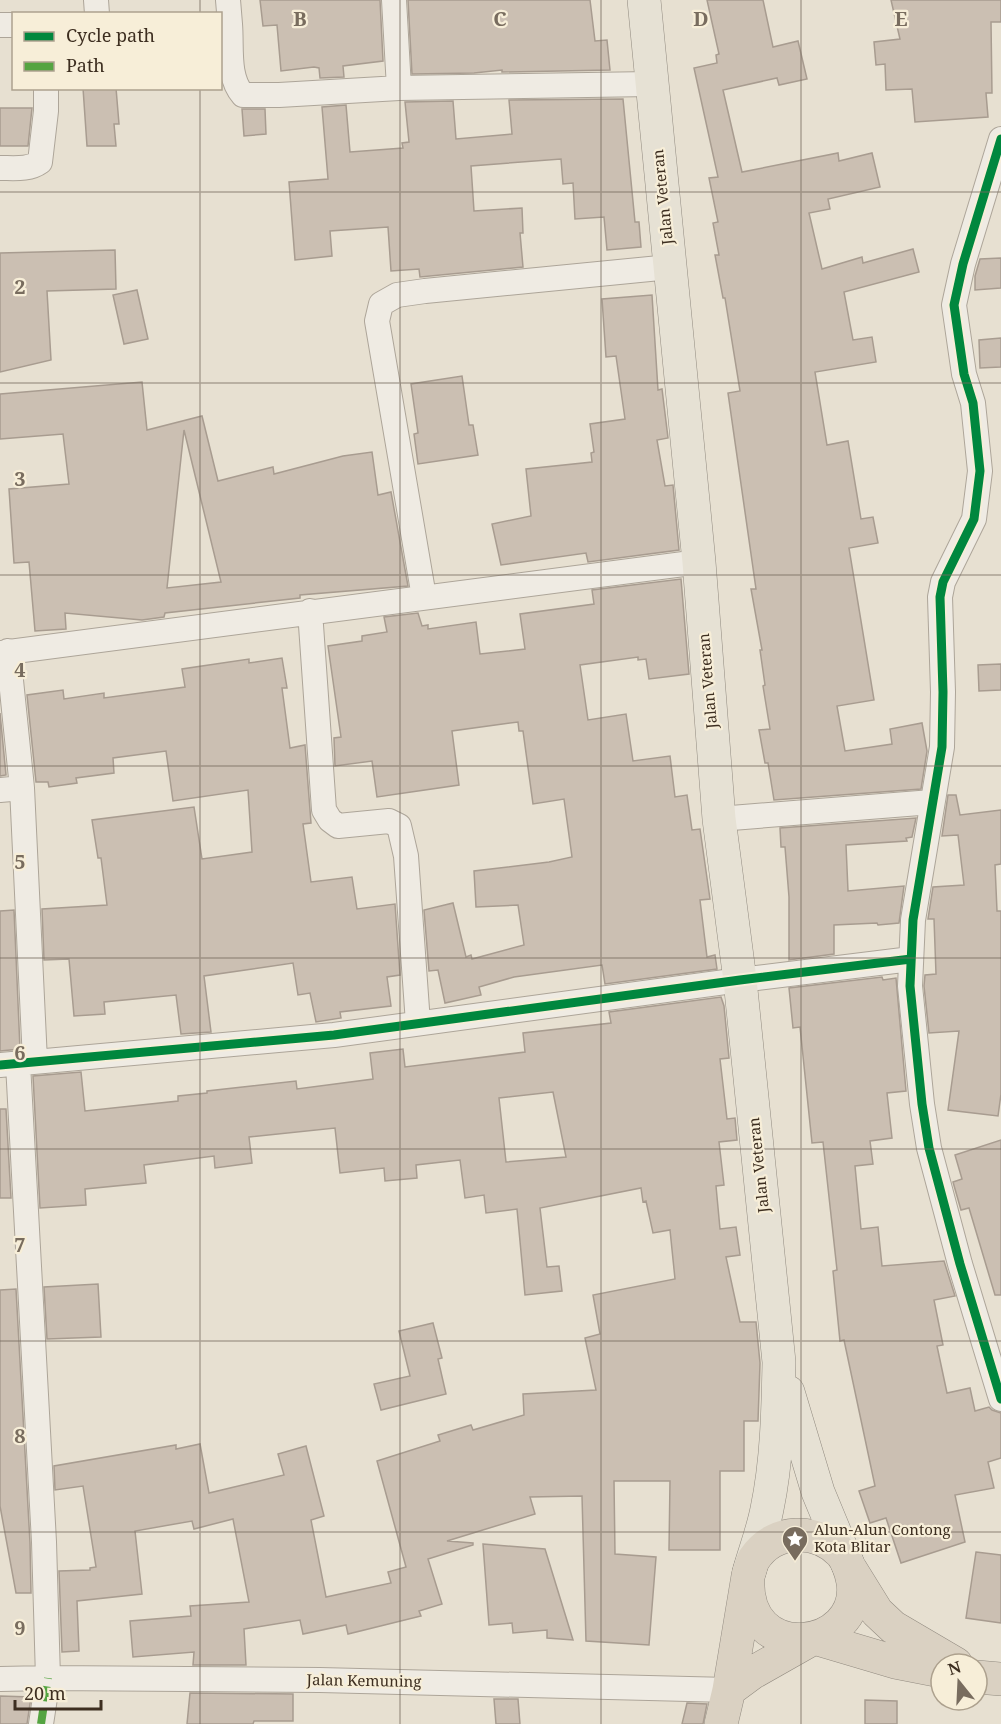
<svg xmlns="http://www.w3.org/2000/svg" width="1001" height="1724" font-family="'Noto Serif',serif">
  <rect width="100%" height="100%" fill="#e7e0d1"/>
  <path fill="#cbbfb2" stroke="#a89c90" stroke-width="1.5" fill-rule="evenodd" d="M 260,0 L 380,0 L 383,61 L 343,66 L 344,77 L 320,78 L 319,68 L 314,67 L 281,71 L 277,25 L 263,26 Z
    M 408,0 L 590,0 L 595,41 L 607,40 L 610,70 L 502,72 L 502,70 L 474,73 L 412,74 Z
    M 707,0 L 763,0 L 773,47 L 798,41 L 807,79 L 779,85 L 777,78 L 723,90 L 742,172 L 838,153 L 839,161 L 872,153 L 880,187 L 828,199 L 830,209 L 809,213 L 822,269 L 862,257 L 863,263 L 913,249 L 919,272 L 844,292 L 853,340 L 872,337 L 876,362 L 815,372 L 827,445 L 848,441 L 861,519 L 873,517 L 878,543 L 849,548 L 874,700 L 837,706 L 845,751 L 892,744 L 890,729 L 922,723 L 927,751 L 921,789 L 774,800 L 768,763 L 765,763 L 759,730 L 770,729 L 763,686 L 765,685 L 760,650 L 762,650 L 751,589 L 756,589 L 728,393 L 740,391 L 725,298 L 723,298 L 715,255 L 719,255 L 713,223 L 718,222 L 709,178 L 718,177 L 694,68 L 717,63 L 716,55 L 719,54 Z
    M 891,0 L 1001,0 L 1001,22 L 991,22 L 992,93 L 986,93 L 988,117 L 915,122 L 912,89 L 886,90 L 885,64 L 876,65 L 874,42 L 900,39 Z
    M 83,88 L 116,88 L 119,124 L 114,124 L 116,146 L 87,146 Z
    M 623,99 L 635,222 L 639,222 L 641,247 L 607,250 L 604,217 L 575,219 L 573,183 L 563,184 L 561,159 L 471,166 L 474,211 L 522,208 L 523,233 L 520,233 L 523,267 L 420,277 L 419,269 L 391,271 L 388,227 L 330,231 L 332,256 L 295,260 L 289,182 L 328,179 L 322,107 L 346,105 L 350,152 L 403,148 L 402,143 L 409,142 L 405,102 L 453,101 L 456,139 L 512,134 L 509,100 Z
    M 0,108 L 32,108 L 28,146 L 0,146 Z
    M 242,109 L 265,109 L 266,134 L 244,136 Z
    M 115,250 L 116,289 L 47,291 L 51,360 L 0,372 L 0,253 Z
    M 1001,258 L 1001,288 L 975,290 L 975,276 L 980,259 Z
    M 137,290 L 148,339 L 124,344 L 113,295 Z
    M 652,295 L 658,390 L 662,389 L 668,438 L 657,440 L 665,486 L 673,485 L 679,550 L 588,562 L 586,553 L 501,565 L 492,524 L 531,516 L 526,469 L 592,462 L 591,453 L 594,452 L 590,424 L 625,419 L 616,356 L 606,357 L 602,299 Z
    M 1001,338 L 1001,367 L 980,368 L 979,340 Z
    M 462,376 L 469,425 L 473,425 L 478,455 L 418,464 L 414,434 L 418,433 L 411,384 Z
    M 142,382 L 147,430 L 202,416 L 218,481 L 273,467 L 274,474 L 343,456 L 372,452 L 378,495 L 391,492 L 408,586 L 300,595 L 300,598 L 165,613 L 164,617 L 142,620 L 65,613 L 66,629 L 35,631 L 29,562 L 14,563 L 9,489 L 69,484 L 63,434 L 0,439 L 0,394 ZM 184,430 L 221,582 L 167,588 Z
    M 681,579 L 689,674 L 649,679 L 646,659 L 638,660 L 638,657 L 580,665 L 588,720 L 626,714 L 633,761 L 670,756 L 675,797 L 687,795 L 692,830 L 700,829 L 710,899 L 700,900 L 707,957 L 715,955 L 717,969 L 605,984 L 602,965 L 514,977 L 479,987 L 481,995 L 445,1003 L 438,970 L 429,971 L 424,910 L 453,903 L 466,957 L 471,955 L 472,959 L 524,945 L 518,905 L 476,907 L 474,871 L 549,862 L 572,857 L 564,799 L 533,804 L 523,731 L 519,731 L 518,722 L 452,731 L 459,785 L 377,797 L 372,761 L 335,766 L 334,738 L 341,737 L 328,646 L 362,641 L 362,636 L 387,632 L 384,617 L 418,613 L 422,626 L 428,625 L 428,629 L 476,622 L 480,654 L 525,649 L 520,614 L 594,604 L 592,590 Z
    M 282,658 L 287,688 L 282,688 L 290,748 L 305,745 L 311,823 L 303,824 L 311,882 L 352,877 L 357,909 L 395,904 L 400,975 L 387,977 L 391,1006 L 340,1012 L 341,1018 L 316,1022 L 310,993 L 298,995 L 293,963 L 204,976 L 211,1032 L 181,1034 L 176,995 L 104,1002 L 105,1014 L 74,1016 L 69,959 L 44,960 L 42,909 L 107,905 L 101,858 L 98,858 L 92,820 L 194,807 L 202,859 L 252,852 L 248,790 L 173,801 L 166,751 L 113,758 L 114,773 L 76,778 L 77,783 L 49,787 L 48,782 L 36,782 L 27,695 L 63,690 L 64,699 L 104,693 L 104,698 L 185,687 L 182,669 L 249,659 L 249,663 Z
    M 1001,664 L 1001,690 L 979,691 L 978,665 Z
    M 0,713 L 6,775 L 0,776 Z
    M 948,795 L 956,795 L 960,815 L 1001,810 L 1001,864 L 995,865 L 997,911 L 1001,911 L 1001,1094 L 998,1116 L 948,1110 L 959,1031 L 929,1033 L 924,986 L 925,975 L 936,974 L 934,919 L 928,919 L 933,887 L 964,885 L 958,835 L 942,836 Z
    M 916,818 L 912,837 L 906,838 L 907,841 L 846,845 L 848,891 L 904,886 L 899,923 L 878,925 L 877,923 L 834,925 L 834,954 L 789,960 L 789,897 L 785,847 L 781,847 L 780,828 Z
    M 14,910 L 20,1049 L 0,1051 L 0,911 Z
    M 882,977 L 883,980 L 896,978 L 906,1091 L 887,1093 L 892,1138 L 870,1141 L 873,1164 L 855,1166 L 861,1229 L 878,1227 L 882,1266 L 944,1261 L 955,1296 L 934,1300 L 943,1345 L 937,1346 L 947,1393 L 970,1388 L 975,1411 L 989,1407 L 992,1410 L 1001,1413 L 1001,1458 L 988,1462 L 994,1488 L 955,1495 L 965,1542 L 901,1563 L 886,1518 L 870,1523 L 859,1491 L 875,1486 L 844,1340 L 840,1341 L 833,1271 L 837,1270 L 823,1142 L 812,1143 L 800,1027 L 793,1028 L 789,988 Z
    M 721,997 L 724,1006 L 729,1058 L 720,1059 L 727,1119 L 735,1118 L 737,1140 L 719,1142 L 724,1185 L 716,1186 L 720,1229 L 736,1227 L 740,1255 L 726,1257 L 740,1322 L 756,1322 L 760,1363 L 758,1421 L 744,1421 L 744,1471 L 720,1471 L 720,1550 L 669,1550 L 670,1481 L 614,1481 L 615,1554 L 656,1557 L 649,1645 L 586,1641 L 582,1496 L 530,1497 L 535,1514 L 447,1541 L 473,1543 L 473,1545 L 428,1559 L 442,1604 L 419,1611 L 421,1616 L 348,1634 L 346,1625 L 303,1634 L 300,1620 L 244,1629 L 246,1665 L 193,1665 L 194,1652 L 133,1657 L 130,1621 L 191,1616 L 190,1606 L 249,1602 L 233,1519 L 194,1529 L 192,1521 L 135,1531 L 142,1594 L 77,1601 L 79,1651 L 62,1652 L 59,1571 L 90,1570 L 90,1568 L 96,1567 L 83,1486 L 55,1490 L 54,1466 L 176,1445 L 176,1449 L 200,1444 L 209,1493 L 284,1475 L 278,1454 L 306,1446 L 324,1516 L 311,1520 L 326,1597 L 391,1583 L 388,1572 L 406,1567 L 377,1461 L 440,1441 L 438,1435 L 471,1425 L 473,1430 L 524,1415 L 523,1394 L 596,1390 L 585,1338 L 600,1334 L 593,1295 L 675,1279 L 670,1230 L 653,1233 L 646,1201 L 643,1202 L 641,1188 L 540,1208 L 547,1267 L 559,1266 L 562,1291 L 525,1295 L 517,1209 L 486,1213 L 484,1195 L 465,1198 L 460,1160 L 416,1165 L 417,1178 L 385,1181 L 384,1168 L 340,1173 L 335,1128 L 249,1137 L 252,1163 L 215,1168 L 214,1156 L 144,1165 L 146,1183 L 85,1189 L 86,1205 L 40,1208 L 33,1076 L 81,1072 L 85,1111 L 178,1101 L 178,1096 L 207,1093 L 207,1091 L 296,1081 L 297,1089 L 373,1079 L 370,1053 L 403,1049 L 405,1067 L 525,1052 L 523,1033 L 611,1023 L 609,1012 ZM 553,1092 L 566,1157 L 506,1162 L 499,1098 Z
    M 0,1109 L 6,1109 L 11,1198 L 0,1198 Z
    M 1001,1140 L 1001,1295 L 995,1295 L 969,1208 L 961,1210 L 953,1182 L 962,1179 L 955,1155 Z
    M 98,1284 L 101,1337 L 47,1339 L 44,1287 Z
    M 16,1289 L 30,1543 L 31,1593 L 16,1593 L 0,1506 L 0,1290 Z
    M 433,1323 L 442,1358 L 438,1359 L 446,1394 L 381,1410 L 374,1384 L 410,1376 L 399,1331 Z
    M 483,1544 L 545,1549 L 573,1640 L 547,1638 L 547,1630 L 513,1633 L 512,1623 L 489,1625 Z
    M 976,1552 L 1001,1555 L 1001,1623 L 966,1618 Z
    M 190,1693 L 293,1694 L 293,1721 L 254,1721 L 253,1724 L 187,1724 Z
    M 0,1696 L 31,1697 L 27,1724 L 0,1724 Z
    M 494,1699 L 518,1699 L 520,1724 L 496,1724 Z
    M 865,1700 L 897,1701 L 897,1724 L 865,1724 Z
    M 687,1703 L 707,1704 L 703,1724 L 682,1724 Z"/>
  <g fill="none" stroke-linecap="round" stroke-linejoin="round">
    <g stroke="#ada599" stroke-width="26">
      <path id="street" d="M 96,0 L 97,14
        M 228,0 L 230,24
        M 394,0 L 399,88
        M 220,24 L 230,24 C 232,47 227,77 243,95 L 279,95 L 399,88 L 651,84
        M 0,25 L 14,25
        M 1001,139 L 963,264 L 954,305 L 964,374 L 973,403 L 980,471 L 974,519 L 943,582 L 940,597 L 943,692 L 942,747 L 913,920 L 910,986 L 922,1104 L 929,1148 L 960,1264 L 1001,1399
        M 0,168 C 14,168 29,170 40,162 L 46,111 L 46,88
        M 424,597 L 377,321 L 381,304 L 397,295 L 425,291 L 670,267
        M 310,611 L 324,810 L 330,820 L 338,826 L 389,821 L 399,826 L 406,856 L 418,1023
        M 8,651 L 22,788 L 35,1061
        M 0,653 L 699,562
        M 0,790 L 22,788
        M 719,819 L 932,802
        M 18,1064 L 44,1542 L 48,1678 L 41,1724
        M 0,1065 L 334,1035 L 740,980 L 911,959
        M 0,1679 L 48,1678 L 320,1680 L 729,1690"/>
    </g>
    <g stroke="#928b80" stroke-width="34">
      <path id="primary" d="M 644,0 L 699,562 L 719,819 L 740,980 L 779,1362 C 778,1411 777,1461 767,1509 C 763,1530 755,1551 749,1572
        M 788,1392 L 818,1492 L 849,1567"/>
    </g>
    <g stroke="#928b80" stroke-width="34">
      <path id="highway" d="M 851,1570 L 877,1612 L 893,1627 L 956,1664
        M 977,1677 L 1001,1679
        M 729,1690 L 752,1673 L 814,1638 L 895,1662 L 941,1671
        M 721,1724 L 729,1690 L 748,1576 C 750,1571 751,1564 754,1559 C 774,1528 817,1528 841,1553 C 848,1561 851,1572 853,1582 C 863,1651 742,1668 748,1576"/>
    </g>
    <use href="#street" stroke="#efebe3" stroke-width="24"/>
    <use href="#primary" stroke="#e6e1d4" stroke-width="33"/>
    <use href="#highway" stroke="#dad1c2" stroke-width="33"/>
    <path stroke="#54a441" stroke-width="8" stroke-dasharray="15 8" stroke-linecap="butt" d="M 41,1724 L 48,1678"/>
    <g stroke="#f7eed8" stroke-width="13">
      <path id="cycleway" d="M 1001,139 L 963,264 L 954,305 L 964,374 L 973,403 L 980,471 L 974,519 L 943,582 L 940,597 L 943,692 L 942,747 L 913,920 L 910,986 L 922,1104 L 929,1148 L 960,1264 L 1001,1399
        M 0,1065 L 334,1035 L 740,980 L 911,959"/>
    </g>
    <use href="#cycleway" stroke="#00873e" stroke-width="9"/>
  </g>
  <path fill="none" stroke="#786c5e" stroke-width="1.5" stroke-opacity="0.55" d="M 200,0 L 200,14M 400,0 L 400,1724M 601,0 L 601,1724M 801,0 L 801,1724M 200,88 L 200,1724M 0,192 L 1001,192M 0,383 L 1001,383M 0,575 L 1001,575M 0,766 L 1001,766M 0,958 L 1001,958M 0,1149 L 1001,1149M 0,1341 L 1001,1341M 0,1532 L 1001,1532"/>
  <defs>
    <g id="sight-pin" transform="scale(1.35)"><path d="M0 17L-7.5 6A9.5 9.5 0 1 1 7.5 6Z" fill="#786c5e" stroke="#f7eed8"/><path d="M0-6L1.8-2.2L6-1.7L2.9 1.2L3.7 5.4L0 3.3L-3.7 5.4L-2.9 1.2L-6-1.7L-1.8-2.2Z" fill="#fff"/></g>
  </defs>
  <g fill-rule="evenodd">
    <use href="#sight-pin" x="795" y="1539"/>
  </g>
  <g text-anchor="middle" stroke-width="4.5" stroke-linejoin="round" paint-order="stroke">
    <g font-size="15" fill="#3d2e20" stroke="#f7eed8">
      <text transform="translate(663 197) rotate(-96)" y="5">Jalan Veteran</text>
      <text transform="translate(708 681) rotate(-95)" y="5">Jalan Veteran</text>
      <text transform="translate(759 1165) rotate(-96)" y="5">Jalan Veteran</text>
      <text transform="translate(364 1681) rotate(1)" y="5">Jalan Kemuning</text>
    </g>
    <g font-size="15" fill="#3d2e20" stroke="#f7eed8" text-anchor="start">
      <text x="814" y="1535">Alun-Alun Contong<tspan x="814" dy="17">Kota Blitar</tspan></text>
    </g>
  </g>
  <g font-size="20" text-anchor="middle" font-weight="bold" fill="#786c5e" stroke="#f7eed8" stroke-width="4.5" stroke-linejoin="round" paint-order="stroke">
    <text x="300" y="26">B</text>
    <text x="500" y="26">C</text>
    <text x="701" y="26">D</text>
    <text x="901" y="26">E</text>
    <text x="20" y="294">2</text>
    <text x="20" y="486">3</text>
    <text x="20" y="677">4</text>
    <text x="20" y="869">5</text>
    <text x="20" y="1060">6</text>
    <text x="20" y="1252">7</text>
    <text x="20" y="1443">8</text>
    <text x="20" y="1635">9</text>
  </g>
  <rect x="12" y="12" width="210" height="78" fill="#f7eed8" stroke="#ada18e" stroke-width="1.5"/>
  <rect x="24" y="32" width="30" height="9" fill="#00873e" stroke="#ada18e" stroke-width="1.5"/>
  <text x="66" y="42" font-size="18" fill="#3d2e20">Cycle path</text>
  <rect x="24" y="62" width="30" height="9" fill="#54a441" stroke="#ada18e" stroke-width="1.5"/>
  <text x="66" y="72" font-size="18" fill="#3d2e20">Path</text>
  <g transform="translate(959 1682) rotate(342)"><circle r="28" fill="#f7eed8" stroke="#ada18e" stroke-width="1.5"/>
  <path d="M0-4.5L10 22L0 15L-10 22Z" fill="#786c5e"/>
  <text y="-9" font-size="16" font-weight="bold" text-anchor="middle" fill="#3d2e20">N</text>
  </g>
  <path d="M15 1700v9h86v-9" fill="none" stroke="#3d2e20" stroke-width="3"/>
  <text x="24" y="1700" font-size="18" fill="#3d2e20" stroke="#f7eed8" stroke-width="4.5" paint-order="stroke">20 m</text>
</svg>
